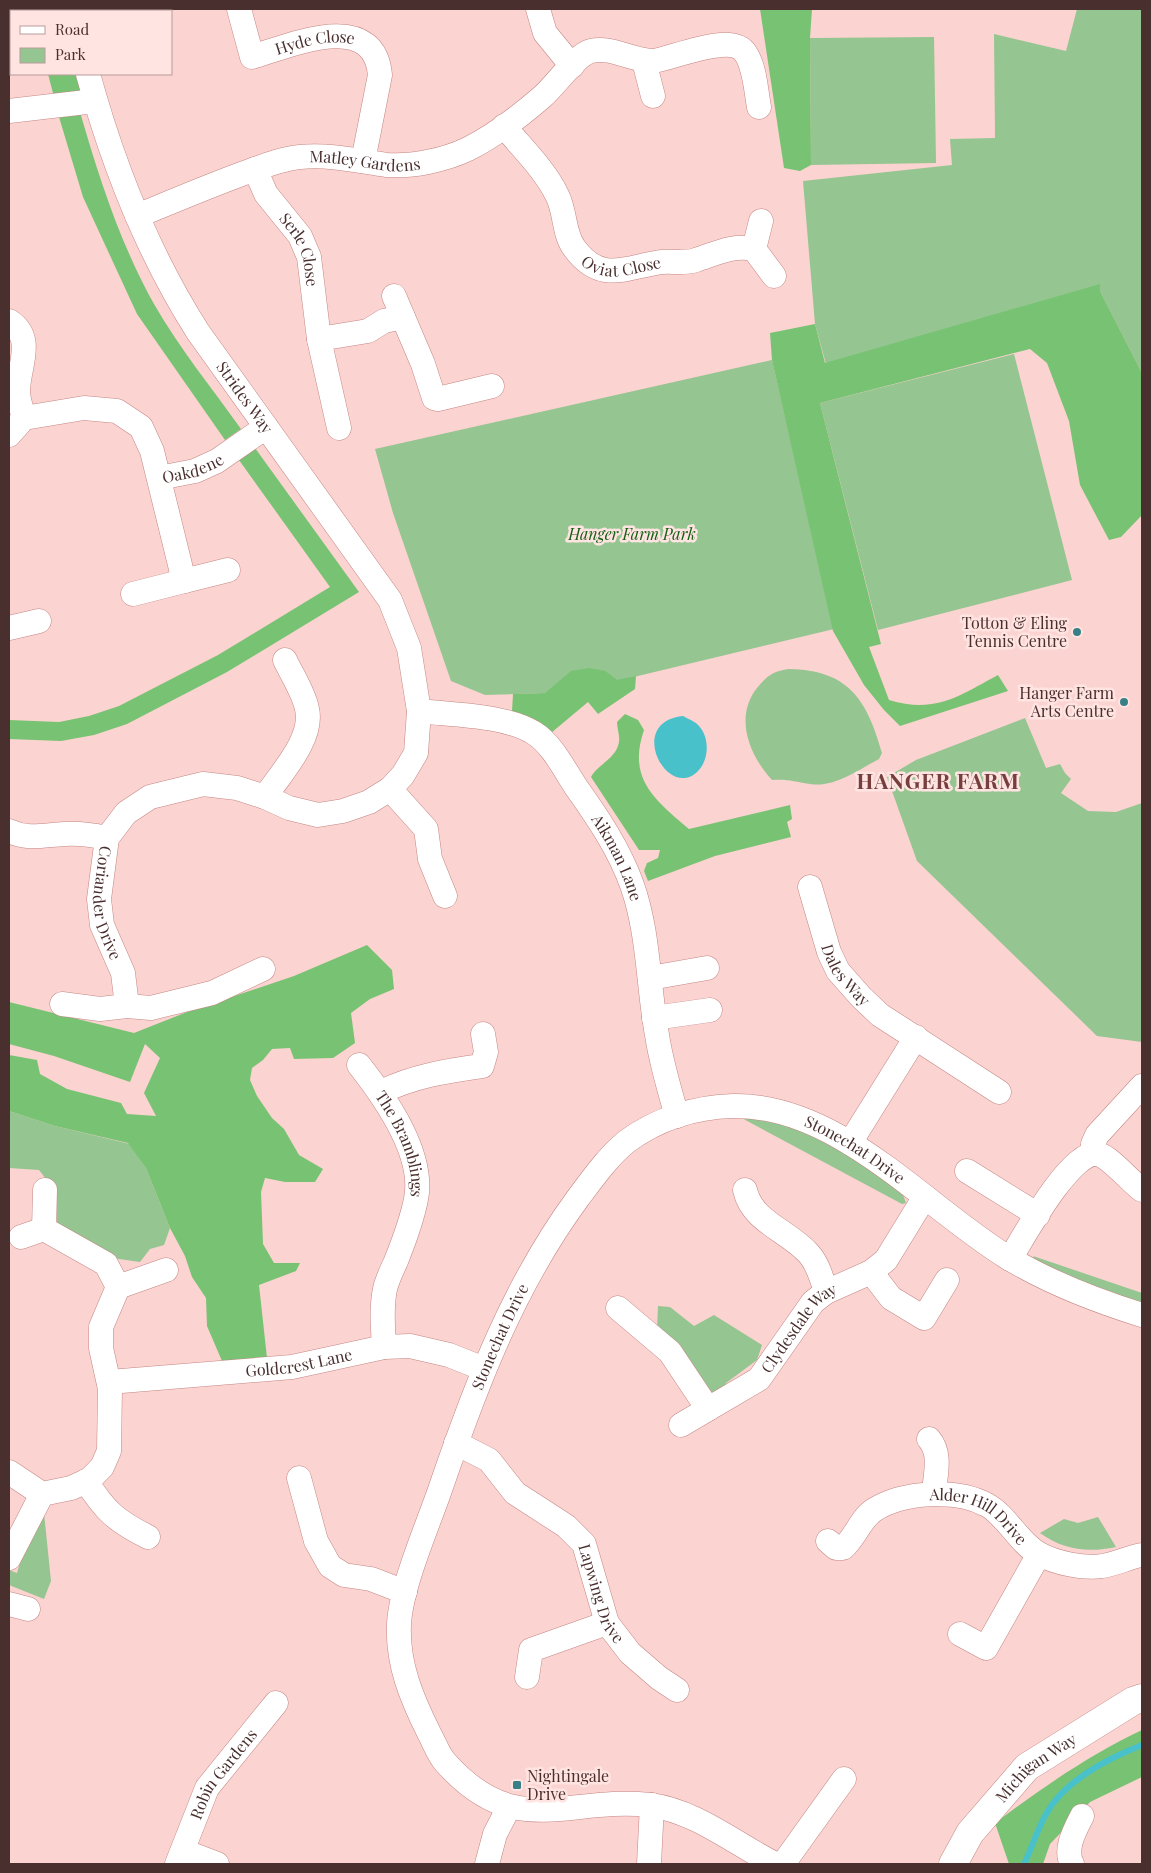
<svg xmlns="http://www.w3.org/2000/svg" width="1151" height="1873" font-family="'Playfair Display',serif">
  <rect width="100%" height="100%" fill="#fbd3d0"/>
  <path fill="#95c591" d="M 1077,9 L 1142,9 L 1142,373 L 1100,291 L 1100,285 L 826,364 L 815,324 L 803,181 L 952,165 L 950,139 L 995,138 L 994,34 L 1066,51 Z
    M 934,37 L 936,163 L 811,165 L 810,38 Z
    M 1014,354 L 1072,580 L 878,630 L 820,403 Z
    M 772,360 L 834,629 L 617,681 L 606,671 L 545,693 L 485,695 L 451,681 L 393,513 L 375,449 Z
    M 789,669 C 848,670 867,699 882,753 L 879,759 C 858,770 834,788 810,784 C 794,782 790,779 772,780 C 749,755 734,717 757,688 C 767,676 773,671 789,669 Z
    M 1025,718 L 1046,768 L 1060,764 L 1065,773 L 1071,779 L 1061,793 L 1088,811 L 1116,812 L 1142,803 L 1142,1042 L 1097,1036 L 917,861 L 887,777 L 916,760 Z
    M 9,1111 L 55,1126 L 130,1144 L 146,1168 L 170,1228 L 164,1245 L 150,1249 L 140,1262 L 105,1257 L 58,1227 L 50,1184 L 39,1170 L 9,1168 Z
    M 738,1116 L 788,1123 L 846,1151 L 902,1192 L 906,1203 L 902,1204 Z
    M 1033,1256 L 1142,1293 L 1142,1309 L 1035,1260 Z
    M 658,1306 L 670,1307 L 694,1326 L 714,1315 L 762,1345 L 757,1360 L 726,1383 L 723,1390 L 714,1395 L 708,1391 C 692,1363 685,1348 657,1329 Z
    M 44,1513 L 51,1581 L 44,1599 L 9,1585 L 9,1570 L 17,1573 L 29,1531 Z
    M 1098,1517 L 1116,1547 C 1088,1553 1063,1550 1040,1533 L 1064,1519 L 1078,1523 Z"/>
  <path fill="#78c273" d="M 760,9 L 812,9 L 810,38 L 811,165 L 800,171 L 784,168 Z
    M 48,74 L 77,74 L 82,93 L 54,97 Z
    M 80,112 C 99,178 120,243 154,304 C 179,348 212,388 241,429 L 225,440 L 137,314 L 83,197 L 59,117 Z
    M 1100,284 L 1100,291 L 1142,373 L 1142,515 L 1121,537 L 1109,540 L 1080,485 L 1069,421 L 1047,363 L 1030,349 L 820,403 L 881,644 L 869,647 L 889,700 C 935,714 959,696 998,675 L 1008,691 L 900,726 L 884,710 L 864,685 L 833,631 L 772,360 L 770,333 L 815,324 L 825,363 Z
    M 255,448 L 359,592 L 227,672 L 127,724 L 94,735 L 61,741 L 9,739 L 9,720 L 59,722 L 89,716 L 119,706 L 218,655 L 330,587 L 239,460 Z
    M 589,668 L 606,671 L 617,680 L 636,676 L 635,689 L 598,714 L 588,702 L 551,733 L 544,726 L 512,711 L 513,694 L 545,693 L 571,671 Z
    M 625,714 L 638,720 L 644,730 C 627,779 655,800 689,829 L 790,805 L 792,819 L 787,822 L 791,837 L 715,856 L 648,881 L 644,871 L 647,863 L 658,858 L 660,850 L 639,850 L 591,777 C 598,764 616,759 619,742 C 620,736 617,728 617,722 Z
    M 367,945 L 392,970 L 394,989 L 370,999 L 351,1013 L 355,1043 L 333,1058 L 294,1059 L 290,1048 L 272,1049 L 263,1060 L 252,1068 L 250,1080 L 257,1096 L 272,1118 L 284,1129 L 299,1155 L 323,1169 L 315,1182 L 285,1182 L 265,1178 L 261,1192 L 263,1244 L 274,1263 L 300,1263 L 296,1271 L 259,1285 L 267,1358 L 222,1361 L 207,1326 L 206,1298 L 192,1277 L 185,1256 L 170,1228 L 146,1168 L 128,1143 L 55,1126 L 9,1111 L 9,1055 L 37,1060 L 40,1074 L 67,1089 L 121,1103 L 127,1114 L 156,1116 L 144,1093 L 160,1058 L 145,1044 L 130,1082 L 54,1056 L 9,1044 L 9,1002 L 134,1033 L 187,1012 L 294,976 Z
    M 1142,1730 L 1142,1777 L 1090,1802 L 1050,1844 L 1043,1864 L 1009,1864 L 995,1823 C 1042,1788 1089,1755 1142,1730 Z"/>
  <path fill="#49c1cb" d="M 683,716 C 688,719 695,721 699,726 C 710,738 709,760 698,771 C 668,802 625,722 683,716 Z"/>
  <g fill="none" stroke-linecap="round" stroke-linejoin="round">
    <path stroke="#49c1cb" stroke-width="6" d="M 1024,1864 C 1032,1848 1037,1830 1046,1814 C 1064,1781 1109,1758 1142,1745"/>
    <g stroke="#c48784" stroke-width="25">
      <g id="street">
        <path d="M 77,9 L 77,11"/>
        <path id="s1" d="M 239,9 L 252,57 C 289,46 374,8 380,75 L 363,161"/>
        <path d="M 538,9 L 545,33 L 572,66"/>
        <path d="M 644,61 L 653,96"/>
        <path id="s2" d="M 88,74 C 113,165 147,252 198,332 L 390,600 L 409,648 L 419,711 L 416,753 L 403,775 L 390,789 L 369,802 L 343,811 L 318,815 L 289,808 L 265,797 L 237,788 L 203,784 L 150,797 L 126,813 L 107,838 L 99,899 L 102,925 L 123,973 L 127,1006"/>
        <path d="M 9,111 L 95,101"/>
        <path id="s3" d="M 504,126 C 522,148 545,170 557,195 C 566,212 563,234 575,249 C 602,285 628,266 662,262 C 673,261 684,264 696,260 C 715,254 733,244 754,249"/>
        <path id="s4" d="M 255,169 L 266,194 L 300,236 L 309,257 L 319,339 L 339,428"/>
        <path id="s5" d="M 137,216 C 171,202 204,188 239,175 C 259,168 279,159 300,157 C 329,154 358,161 387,165 C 412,167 445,160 468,149 C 494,136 520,116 542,97 C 555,86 577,54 591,51 C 612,46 632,61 654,61 C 674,58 733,31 746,54 C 755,68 756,91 759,107"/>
        <path d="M 761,221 L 754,249 L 774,276"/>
        <path d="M 394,296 L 423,364 L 434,398 L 438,399 L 492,386"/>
        <path d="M 9,321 C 36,338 18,367 18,391 C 18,400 22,410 24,418"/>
        <path d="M 319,339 L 368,331 L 384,321 L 403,317"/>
        <path d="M 9,435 L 24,418 L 84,408 L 117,411 L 141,427 L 152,451 L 184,581 L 133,594"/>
        <path id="s6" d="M 159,478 L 195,471 L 217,461 L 266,427"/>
        <path d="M 184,581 L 228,570"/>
        <path d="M 9,628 L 39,621"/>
        <path id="s7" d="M 419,711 C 453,715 505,715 534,733 C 552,744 564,769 576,787 C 598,818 619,849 632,885 C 649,933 648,986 657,1035 C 661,1062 669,1089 677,1116"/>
        <path d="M 390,789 L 426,829 L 430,859 L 445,896"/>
        <path d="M 265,797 C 281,773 314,738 307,709 C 304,693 292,675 285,660"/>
        <path d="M 9,831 C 28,840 44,835 64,834 C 78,833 93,835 107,838"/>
        <path id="s8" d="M 810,887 L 829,952 L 838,971 L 861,997 L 880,1015 L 999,1092"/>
        <path d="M 650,978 L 707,968"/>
        <path d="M 62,1004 L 100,1009 L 127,1006 L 151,1008 L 212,993 L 263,969"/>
        <path d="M 654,1018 L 710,1010"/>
        <path id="s9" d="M 359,1065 C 385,1098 425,1154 416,1199 C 412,1220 404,1241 396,1261 C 392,1270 387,1280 385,1289 C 381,1308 383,1328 384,1347"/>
        <path d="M 381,1092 C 414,1076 446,1071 482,1066 L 486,1052 L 483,1034"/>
        <path d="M 850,1143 L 916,1037"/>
        <path d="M 1093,1154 L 1093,1144 L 1097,1135 L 1142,1086"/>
        <path d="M 967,1171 L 1038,1215"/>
        <path d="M 745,1190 C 752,1222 789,1231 809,1254 C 818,1264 822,1279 826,1292"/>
        <path d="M 21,1237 L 44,1229"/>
        <path d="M 1010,1259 C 1023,1238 1071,1149 1098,1154 C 1110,1157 1131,1182 1142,1190"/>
        <path d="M 871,1272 L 891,1298 L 924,1318 L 947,1280"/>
        <path d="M 118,1287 L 166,1270"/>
        <path id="s10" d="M 618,1308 L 670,1352 L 708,1409 L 759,1379 L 813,1302 L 826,1292 L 871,1272 L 886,1260 L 924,1198"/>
        <path id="s11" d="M 109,1382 L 292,1367 L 384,1347 L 410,1346 L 449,1355 L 484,1369"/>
        <path d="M 681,1425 L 708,1409"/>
        <path d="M 929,1439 C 942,1454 935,1475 934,1493"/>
        <path id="s12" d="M 456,1443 L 489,1460 L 515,1493 L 566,1526 L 584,1544 L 607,1623 L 630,1653 L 659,1678 L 677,1690"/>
        <path d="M 9,1472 L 42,1494"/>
        <path d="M 299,1478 L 316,1541 L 330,1566 L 344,1575 L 371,1579 L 405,1592"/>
        <path d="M 86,1481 C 105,1511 116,1521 148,1537"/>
        <path id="s13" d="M 828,1541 L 836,1548 L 843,1548 C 855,1538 861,1518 874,1510 C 902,1492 957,1488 987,1505 C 1006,1515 1019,1543 1039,1554 C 1056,1563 1084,1569 1102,1566 C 1116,1564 1129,1557 1142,1555"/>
        <path d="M 9,1558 L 42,1494 L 71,1488 L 89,1480 L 102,1467 L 109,1451 L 110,1389 L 101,1348 L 101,1327 L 118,1287 L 106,1264 L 44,1229 L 45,1190"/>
        <path d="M 9,1604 L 28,1609"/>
        <path d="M 960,1634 L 986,1648 L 1039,1554"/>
        <path d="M 527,1677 L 531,1650 L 607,1623"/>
        <path d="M 183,1851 L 217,1864"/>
        <path id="s14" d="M 177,1864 L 207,1788 L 276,1703"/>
        <path d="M 487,1864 L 495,1834 L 509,1807"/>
        <path d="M 649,1864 L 652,1805"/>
        <path id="s15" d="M 775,1864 C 735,1844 696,1811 650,1805 C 567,1796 515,1841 445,1762 C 438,1754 434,1742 429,1733 C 412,1699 397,1664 399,1624 C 401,1585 429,1523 442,1484 C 477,1382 514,1285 578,1198 C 593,1178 607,1158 626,1142 C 657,1119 695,1107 733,1106 C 838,1104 924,1206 1007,1257 C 1048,1282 1097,1301 1142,1315"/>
        <path d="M 783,1864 L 844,1779"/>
        <path d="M 1072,1864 C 1064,1849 1075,1830 1082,1816"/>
      </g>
    </g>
    <g stroke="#c48784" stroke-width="29">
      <g id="secondary">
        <path id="s16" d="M 953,1864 L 970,1833 L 1027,1767 L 1133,1701 L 1142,1698"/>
      </g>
    </g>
    <use href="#street" stroke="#fff" stroke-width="24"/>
    <use href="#secondary" stroke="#fff" stroke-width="28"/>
  </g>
  <g fill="#388086" stroke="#ffe4e2" stroke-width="2">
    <circle cx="1077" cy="632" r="5"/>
    <circle cx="1124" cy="702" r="5"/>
    <rect x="512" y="1780" width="10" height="10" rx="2.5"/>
  </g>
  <g text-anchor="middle" stroke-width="5" stroke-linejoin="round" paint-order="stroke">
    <g font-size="16" fill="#492f2e" stroke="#ffe4e2">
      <text dy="6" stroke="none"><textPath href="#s1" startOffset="115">Hyde Close</textPath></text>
      <text dy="6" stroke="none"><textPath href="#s5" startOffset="239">Matley Gardens</textPath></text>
      <text dy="6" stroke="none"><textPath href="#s4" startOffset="94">Serle Close</textPath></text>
      <text dy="6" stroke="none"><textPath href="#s3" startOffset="198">Oviat Close</textPath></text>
      <text dy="6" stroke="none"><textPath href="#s2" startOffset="362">Strides Way</textPath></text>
      <text dy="6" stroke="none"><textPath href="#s6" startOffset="35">Oakdene</textPath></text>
      <text dy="6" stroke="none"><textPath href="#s7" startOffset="269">Aikman Lane</textPath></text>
      <text dy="6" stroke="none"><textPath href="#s2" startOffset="1192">Coriander Drive</textPath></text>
      <text dy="6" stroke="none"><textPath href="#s8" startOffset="96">Dales Way</textPath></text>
      <text dy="6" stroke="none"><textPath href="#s9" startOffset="91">The Bramblings</textPath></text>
      <text dy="6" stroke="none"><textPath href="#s15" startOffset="1292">Stonechat Drive</textPath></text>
      <text dy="6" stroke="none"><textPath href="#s10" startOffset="261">Clydesdale Way</textPath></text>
      <text dy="6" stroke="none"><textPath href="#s15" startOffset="812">Stonechat Drive</textPath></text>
      <text dy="6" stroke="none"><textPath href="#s11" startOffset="191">Goldcrest Lane</textPath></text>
      <text dy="6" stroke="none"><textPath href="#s13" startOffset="181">Alder Hill Drive</textPath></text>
      <text dy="6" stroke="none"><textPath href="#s12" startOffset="218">Lapwing Drive</textPath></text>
      <text dy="6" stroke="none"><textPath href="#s16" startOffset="129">Michigan Way</textPath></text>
      <text dy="6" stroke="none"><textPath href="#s14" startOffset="102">Robin Gardens</textPath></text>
    </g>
    <g font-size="16" font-style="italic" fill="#146015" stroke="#ffe4e2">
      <text x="632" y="540">Hanger Farm Park</text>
    </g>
    <g font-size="16" fill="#492f2e" stroke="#ffe4e2" text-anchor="end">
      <text x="1067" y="629">Totton &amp; Eling<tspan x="1067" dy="18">Tennis Centre</tspan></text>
      <text x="1114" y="699">Hanger Farm<tspan x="1114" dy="18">Arts Centre</tspan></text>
      <text x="527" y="1782" text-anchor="start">Nightingale<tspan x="527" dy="18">Drive</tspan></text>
    </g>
    <g font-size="21" font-weight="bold" letter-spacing="1" fill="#753f3d" stroke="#ffe4e2">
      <text x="938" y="789">HANGER FARM</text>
    </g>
  </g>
  <rect width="1151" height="1873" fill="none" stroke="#492f2e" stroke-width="20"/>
  <rect x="10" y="10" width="162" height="65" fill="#ffe4e2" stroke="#b69c9a"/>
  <rect x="20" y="26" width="25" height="8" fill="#ffffff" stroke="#b69c9a"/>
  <text x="55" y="35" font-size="15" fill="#492f2e">Road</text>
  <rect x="20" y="48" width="25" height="15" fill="#95c591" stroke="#b69c9a"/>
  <text x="55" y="60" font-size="15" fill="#492f2e">Park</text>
</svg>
